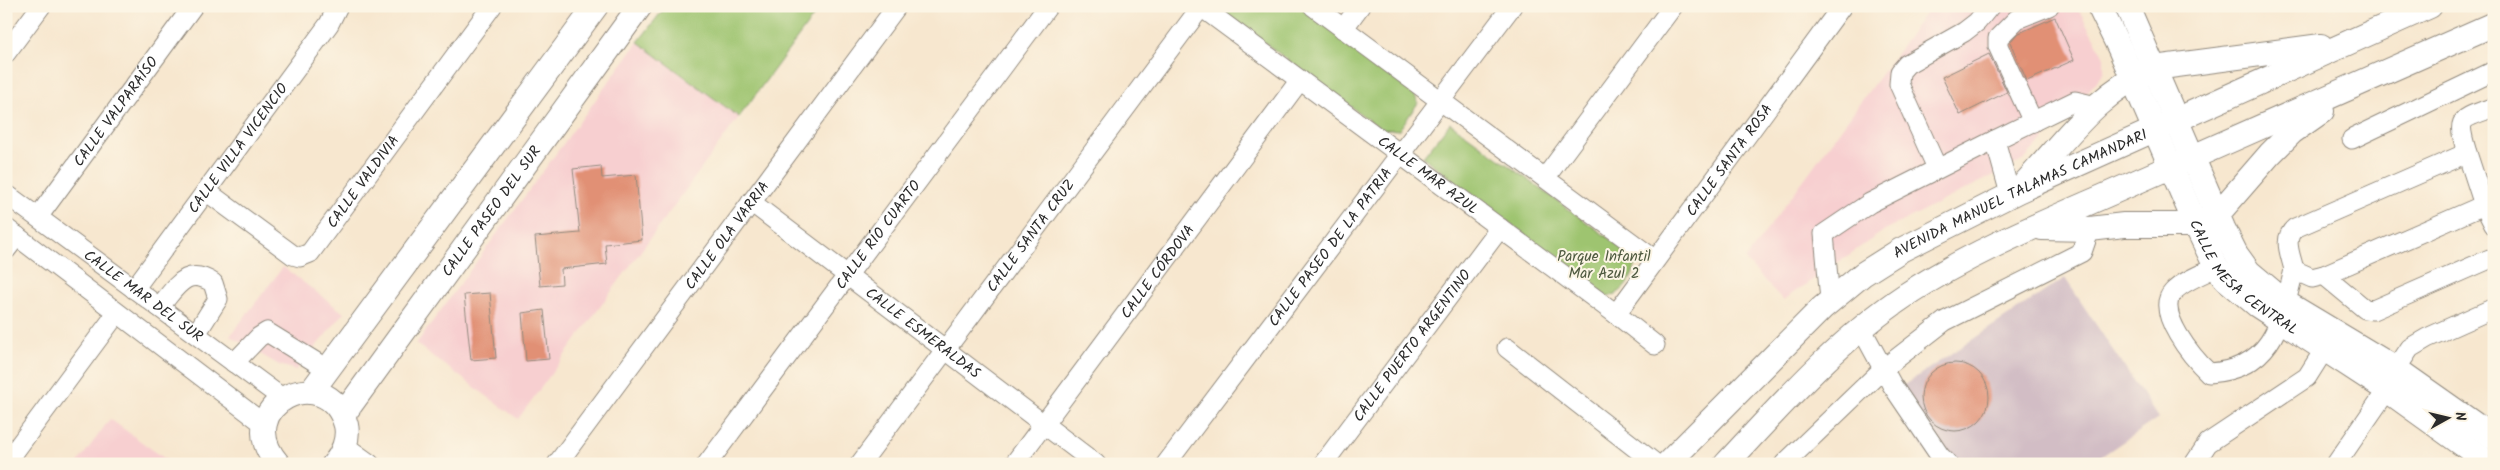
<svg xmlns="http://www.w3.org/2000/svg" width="2500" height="470" font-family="Kalam,sans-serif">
  <rect width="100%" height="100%" fill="#fcf5e5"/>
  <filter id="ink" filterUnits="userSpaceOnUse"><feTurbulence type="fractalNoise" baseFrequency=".02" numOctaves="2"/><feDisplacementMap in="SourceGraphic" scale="10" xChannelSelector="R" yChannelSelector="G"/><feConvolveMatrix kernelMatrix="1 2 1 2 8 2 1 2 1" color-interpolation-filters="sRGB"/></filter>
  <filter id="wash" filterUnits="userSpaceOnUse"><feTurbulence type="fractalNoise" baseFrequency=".0096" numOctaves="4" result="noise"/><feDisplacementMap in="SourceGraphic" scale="20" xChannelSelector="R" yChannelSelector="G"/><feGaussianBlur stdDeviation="1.12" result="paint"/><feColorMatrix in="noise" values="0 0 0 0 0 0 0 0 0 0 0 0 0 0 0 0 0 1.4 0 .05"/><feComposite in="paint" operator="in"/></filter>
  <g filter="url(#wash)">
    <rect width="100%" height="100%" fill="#f7e7cf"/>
    <path fill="#f7cfd0" d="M 1931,6 L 2077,6 L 2104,57 L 2104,72 L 2077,105 L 2024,160 L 1885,230 L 1783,300 L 1745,260 Z
      M 638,42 L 739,117 L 518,419 L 416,344 Z
      M 283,267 L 344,313 L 296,370 L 279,365 L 230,336 Z
      M 110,419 L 172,464 L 77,464 Z"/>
    <path fill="#d2bdc5" d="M 2065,278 L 2158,418 L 2090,464 L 1934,464 L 1889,395 Z"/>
    <path fill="#9ec46f" stroke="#64784d" d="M 666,6 L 821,6 L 739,117 L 638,42 Z
      M 1215,6 L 1299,6 L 1414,93 L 1418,103 L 1399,130 L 1381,129 Z
      M 1450,123 L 1636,258 C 1635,275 1625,294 1607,297 L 1423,157 Z"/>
    <g id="blocks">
      <path fill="#e19075" d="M 2055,17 L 2074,60 L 2027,81 L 2010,42 L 2017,34 Z
        M 1989,54 L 2007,92 L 1960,115 L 1942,77 Z
        M 601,166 L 602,178 L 636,175 L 642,240 L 605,244 L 607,264 L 561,269 L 562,284 L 540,286 L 535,237 L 580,233 L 573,169 Z
        M 490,293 L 496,358 L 471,360 L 464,295 Z
        M 544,310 L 549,359 L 526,361 L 522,313 Z
        M1921 397a34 34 0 1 1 68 0a34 34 0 1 1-68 0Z"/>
    </g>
  </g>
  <g filter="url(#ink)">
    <use href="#blocks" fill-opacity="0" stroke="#91897d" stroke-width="1"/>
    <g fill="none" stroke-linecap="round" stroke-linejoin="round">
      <g stroke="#91897d" stroke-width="21">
        <g id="minor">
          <path id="s1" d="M 1200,6 L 1616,314 L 1655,345"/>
          <path d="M 1313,6 L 1655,260"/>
          <path d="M 1343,29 L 1360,6"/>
          <path d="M 6,53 L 41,6"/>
          <path d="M 2033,122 L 1998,46 L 1998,38 L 2017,19 L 2049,6"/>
          <path d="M 2352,139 L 2494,71"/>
          <path d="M 1995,140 L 2075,101 L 2096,106"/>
          <path d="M 2467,153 C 2456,116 2460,120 2494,107"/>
          <path d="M 1937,168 L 1899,84 L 1900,72 L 1907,64 L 1964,32 L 1977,22 L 1990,6"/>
          <path d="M 1545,178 L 1673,6"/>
          <path id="s2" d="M 206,191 L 293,255 L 300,257 L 310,253 L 492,6"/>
          <path id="s3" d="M 6,194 L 282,398"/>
          <path id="s4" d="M 751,202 L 1096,464"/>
          <path id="s5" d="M 38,217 L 193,6"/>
          <path d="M 6,228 L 264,424"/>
          <path d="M 6,250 L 17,236"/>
          <path d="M 2216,267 C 2203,274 2183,281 2173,292 C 2154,312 2194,359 2209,373 C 2273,369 2281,323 2294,270 L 2312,278 L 2324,275 L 2484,205 L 2494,225"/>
          <path d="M 2294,270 C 2291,255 2282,239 2295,228 L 2467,153 L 2484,205"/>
          <path d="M 2324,275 L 2365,309 L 2373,310 L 2494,257"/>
          <path id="s6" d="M 134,289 L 329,24 L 338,6"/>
          <path d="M 1830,300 L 1824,234 L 1870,203 L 1995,140 L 2010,194"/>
          <path d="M 159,307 C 176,288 186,265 213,283 L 218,299 L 196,334"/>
          <path id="s7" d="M 1616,314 L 1842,6"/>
          <path d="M 1861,328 L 1892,385 L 1940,456 L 1948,464"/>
          <path d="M 1507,348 L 1656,464"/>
          <path d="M 234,363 L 259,337 L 267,332 L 327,369"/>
          <path d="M 345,446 L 370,464"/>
          <path d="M 6,463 L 117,313"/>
          <path id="s8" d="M 557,464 L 897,6"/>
          <path id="s9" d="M 707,464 L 1048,6"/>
          <path id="s10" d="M 860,464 L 1201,7"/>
          <path id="s11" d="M 1014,464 L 1300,80"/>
          <path id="s12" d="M 1166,464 L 1512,6"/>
          <path id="s13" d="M 1323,464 L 1500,228"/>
          <path d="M 1784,464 L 1883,369 L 1945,321 L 2082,252 L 2090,229"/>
          <path d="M 2194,464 L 2208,443 L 2307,377 L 2324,350"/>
          <path d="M 2336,464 L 2387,390 L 2396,369 L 2410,348 L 2427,338 L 2494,308"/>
        </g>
      </g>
      <g stroke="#91897d" stroke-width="26">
        <g id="major">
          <path id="s14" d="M 2099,6 L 2120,49 L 2196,225 L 2216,267 L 2226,279 L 2257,305 L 2387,390 L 2490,464"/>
          <path d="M 2127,6 L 2223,228 L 2236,254 L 2249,272 L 2286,303 L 2396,369 L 2494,438"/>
          <path d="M 2026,182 C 2066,139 2098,92 2154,68 L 2321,46"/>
          <path d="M 2042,228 L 2090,229 L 2124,225 L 2196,225 L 2217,215 L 2270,154 L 2292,132 L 2322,111"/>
          <path d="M 311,392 L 596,6"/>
          <path id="s15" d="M 343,415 L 640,6"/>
          <path d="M 278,464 C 228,406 327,357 346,425 C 349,438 343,454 334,464"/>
          <path id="s16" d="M 1667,464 L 1822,308 L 1863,274 L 1901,250 L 2018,191 L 2430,6"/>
          <path d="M 1726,464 C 1782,404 1837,341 1906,295 C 1977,248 2058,217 2136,182 C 2255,129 2374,76 2494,24"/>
        </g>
      </g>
      <use href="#minor" stroke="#fff" stroke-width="19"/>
      <use href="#major" stroke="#fff" stroke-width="24"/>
    </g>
  </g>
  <g text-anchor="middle" stroke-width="4" stroke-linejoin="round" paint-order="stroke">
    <g font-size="15" fill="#2b2b2b" stroke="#fcf5e5">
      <text dy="5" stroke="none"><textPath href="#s5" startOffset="131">CALLE VALPARAÍSO</textPath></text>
      <text dy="5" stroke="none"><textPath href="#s6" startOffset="175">CALLE VILLA VICENCIO</textPath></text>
      <text dy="5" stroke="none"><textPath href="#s7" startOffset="191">CALLE SANTA ROSA</textPath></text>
      <text dy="5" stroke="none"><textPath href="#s1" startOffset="284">CALLE MAR AZUL</textPath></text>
      <text dy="5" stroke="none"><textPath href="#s2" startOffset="215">CALLE VALDIVIA</textPath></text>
      <text dy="5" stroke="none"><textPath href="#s16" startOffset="450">AVENIDA MANUEL TALAMAS CAMANDARI</textPath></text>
      <text dy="5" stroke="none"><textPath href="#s15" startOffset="252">CALLE PASEO DEL SUR</textPath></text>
      <text dy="5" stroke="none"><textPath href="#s8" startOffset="285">CALLE OLA VARRIA</textPath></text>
      <text dy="5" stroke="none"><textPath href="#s9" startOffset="286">CALLE RÍO CUARTO</textPath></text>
      <text dy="5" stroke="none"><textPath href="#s10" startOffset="285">CALLE SANTA CRUZ</textPath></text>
      <text dy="5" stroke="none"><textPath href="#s12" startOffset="272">CALLE PASEO DE LA PATRIA</textPath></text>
      <text dy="5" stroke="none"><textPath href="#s11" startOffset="240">CALLE CÓRDOVA</textPath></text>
      <text dy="5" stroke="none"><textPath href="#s14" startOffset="312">CALLE MESA CENTRAL</textPath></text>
      <text dy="5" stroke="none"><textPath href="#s3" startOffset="171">CALLE MAR DEL SUR</textPath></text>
      <text dy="5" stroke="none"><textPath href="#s4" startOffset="216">CALLE ESMERALDAS</textPath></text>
      <text dy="5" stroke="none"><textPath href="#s13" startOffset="148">CALLE PUERTO ARGENTINO</textPath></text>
    </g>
    <g font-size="15" fill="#4e593f" stroke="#fcf5e5">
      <text x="1604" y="261">Parque Infantil<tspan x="1604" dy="17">Mar Azul 2</tspan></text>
    </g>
  </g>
  <rect width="2500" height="470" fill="none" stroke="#fcf5e5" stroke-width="25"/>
  <g transform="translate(2448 418) rotate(82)" stroke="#fcf5e5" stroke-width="4" paint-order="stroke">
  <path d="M0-4L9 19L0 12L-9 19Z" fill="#2b2b2b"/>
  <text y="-8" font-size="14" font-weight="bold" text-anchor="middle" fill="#2b2b2b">N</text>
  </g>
</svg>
